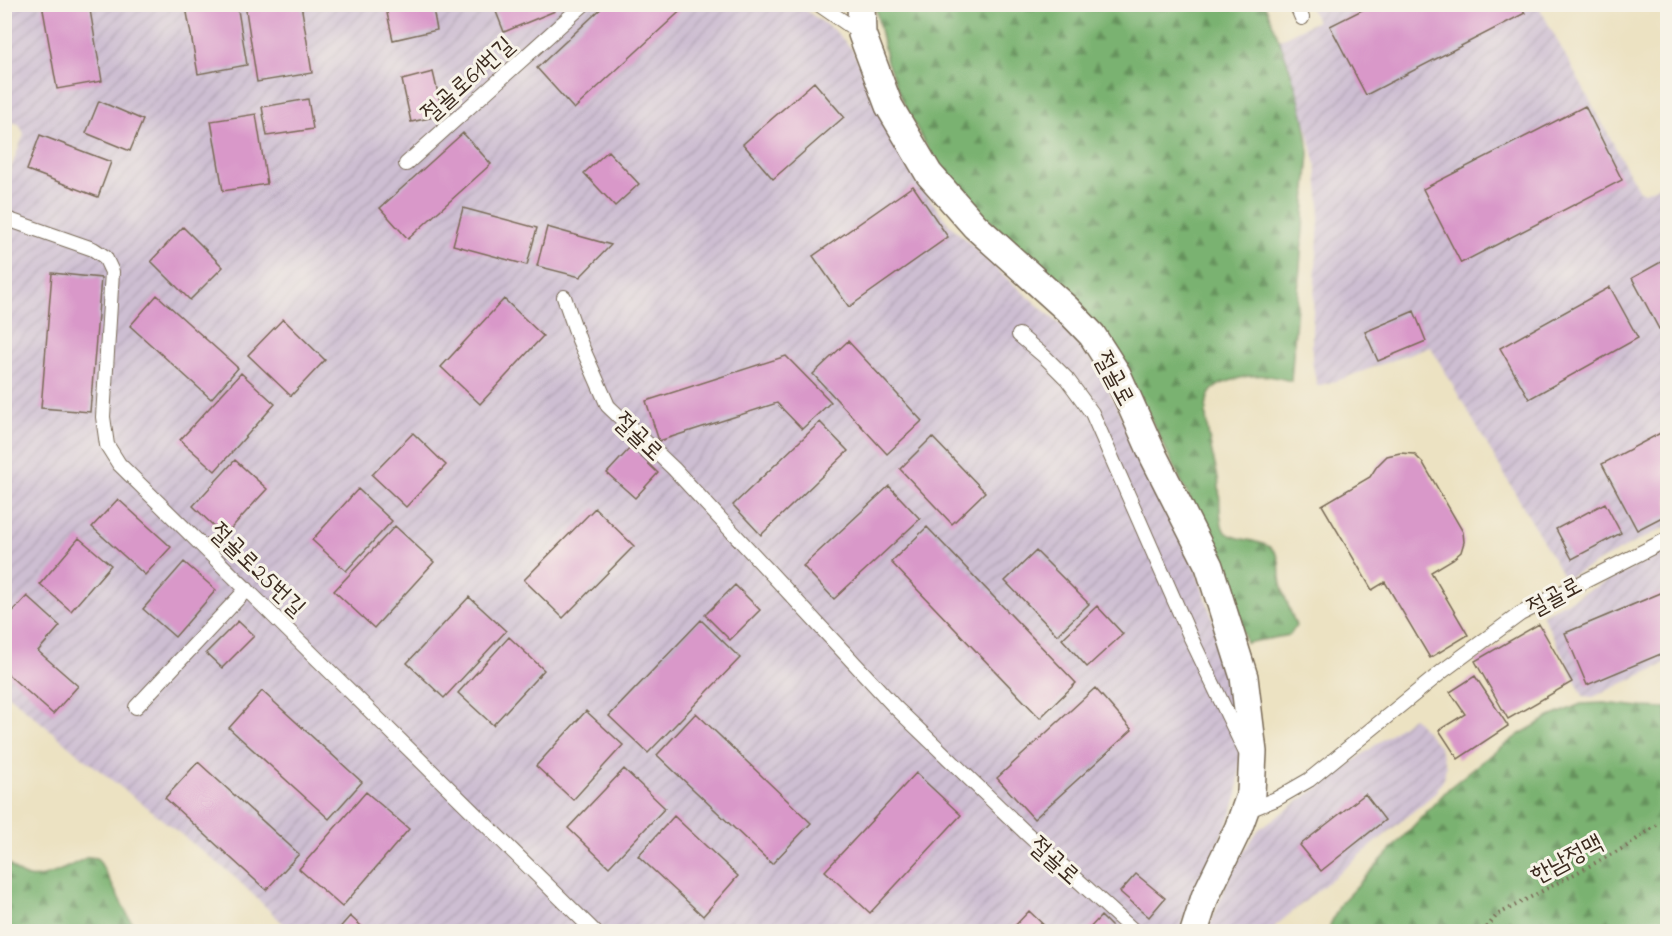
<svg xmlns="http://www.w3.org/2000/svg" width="1672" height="936" font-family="'Indie Flower','Poor Story',sans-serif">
  <defs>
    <pattern id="industrial-furrows" width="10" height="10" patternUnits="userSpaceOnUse" patternTransform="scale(1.5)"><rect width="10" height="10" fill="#cdbed2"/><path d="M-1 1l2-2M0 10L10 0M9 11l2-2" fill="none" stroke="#b1a3b4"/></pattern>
    <pattern id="forest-firs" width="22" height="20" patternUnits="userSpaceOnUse" patternTransform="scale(1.5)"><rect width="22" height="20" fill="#7ab271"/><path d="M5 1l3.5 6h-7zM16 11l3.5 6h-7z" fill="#65915c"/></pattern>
  </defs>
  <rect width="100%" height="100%" fill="#f7f3e8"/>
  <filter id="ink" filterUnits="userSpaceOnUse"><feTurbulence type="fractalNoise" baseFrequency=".0167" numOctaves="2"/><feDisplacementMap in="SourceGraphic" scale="12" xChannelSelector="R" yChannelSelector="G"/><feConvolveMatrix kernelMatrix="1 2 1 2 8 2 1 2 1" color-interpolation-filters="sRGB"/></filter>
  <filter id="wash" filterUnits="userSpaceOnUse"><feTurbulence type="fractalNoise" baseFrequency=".008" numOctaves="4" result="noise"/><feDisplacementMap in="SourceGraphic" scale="24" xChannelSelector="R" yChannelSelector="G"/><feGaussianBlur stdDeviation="1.35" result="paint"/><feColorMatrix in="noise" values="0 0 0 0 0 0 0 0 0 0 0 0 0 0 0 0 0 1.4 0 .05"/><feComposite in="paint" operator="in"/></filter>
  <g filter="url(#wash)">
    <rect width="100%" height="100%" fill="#ece2c2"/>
    <path fill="url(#industrial-furrows)" d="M 5,5 L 798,5 L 835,31 L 853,50 L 896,147 L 920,186 L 949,224 L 1004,276 L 1069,332 L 1096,365 L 1191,555 L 1232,676 L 1241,751 L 1237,797 L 1229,821 L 1185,916 L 1180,931 L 291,931 L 229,872 L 76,752 L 5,692 L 4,186 L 24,134 L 19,124 L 5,121 Z
      M 1309,5 L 1538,5 L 1639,191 L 1645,192 L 1667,182 L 1667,526 L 1565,579 L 1430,346 L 1339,380 L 1317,386 L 1312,361 L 1312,328 L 1320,205 L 1316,165 L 1307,128 L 1279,40 L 1317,21 Z
      M 1667,551 L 1667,663 L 1593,697 L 1583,696 L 1542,614 Z
      M 1413,717 L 1439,746 L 1446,765 L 1444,779 L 1434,794 L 1274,927 L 1276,931 L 1207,932 L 1226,884 L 1243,852 L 1259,829 L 1326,782 Z"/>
    <path fill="url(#forest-firs)" stroke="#5a6e48" stroke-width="1.5" d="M 875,5 L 1265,5 C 1284,51 1305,103 1309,153 L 1291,381 C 1269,375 1255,373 1233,380 C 1225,382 1215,385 1210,393 C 1199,410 1214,459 1218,478 C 1221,491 1218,518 1223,528 C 1230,543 1264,537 1275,552 C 1281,558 1279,570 1280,578 C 1282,594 1291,611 1296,626 L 1290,635 L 1246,643 L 1234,598 L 1212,544 L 1133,383 L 1016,246 L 957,189 L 931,154 L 907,111 L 887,62 Z
      M 1604,703 L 1641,707 L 1667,708 L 1667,931 L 1330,931 L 1330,925 L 1341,903 L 1449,788 L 1480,763 L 1520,734 L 1550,717 L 1581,704 Z
      M 88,857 L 97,858 L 101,864 L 136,931 L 5,931 L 5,860 C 11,867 19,875 28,877 C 43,881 74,864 88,857 Z"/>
    <g id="blocks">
      <path fill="#d998c9" d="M 42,4 L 89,4 L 102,81 L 57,89 Z
        M 198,4 L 237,4 L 247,65 L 198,74 L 186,7 Z
        M 245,4 L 301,4 L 312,73 L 257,82 Z
        M 385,4 L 432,4 L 437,30 L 393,40 Z
        M 493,4 L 553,4 L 555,11 L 504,32 Z
        M 606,4 L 688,4 L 574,109 L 537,68 Z
        M 1372,5 L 1520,5 L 1525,13 L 1366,95 L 1330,26 Z
        M 433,72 L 443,115 L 411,122 L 402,80 Z
        M 814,82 L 844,117 L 773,179 L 743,144 Z
        M 308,99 L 313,129 L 267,136 L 262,107 Z
        M 99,101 L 143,120 L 130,151 L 86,133 Z
        M 1585,106 L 1622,180 L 1461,263 L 1423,189 Z
        M 256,114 L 267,184 L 223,191 L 211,121 Z
        M 463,133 L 491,164 L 408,239 L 380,208 Z
        M 40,135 L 111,162 L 98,197 L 27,170 Z
        M 608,151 L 639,184 L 615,206 L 584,173 Z
        M 913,186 L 948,237 L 849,307 L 813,256 Z
        M 463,208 L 537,228 L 527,265 L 453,245 Z
        M 183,227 L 223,267 L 190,300 L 151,261 Z
        M 547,227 L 611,245 L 580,277 L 537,266 Z
        M 1668,258 L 1668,324 L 1659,329 L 1632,278 Z
        M 52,273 L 101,278 L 90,412 L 41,408 Z
        M 1610,287 L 1638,338 L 1529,399 L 1500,348 Z
        M 157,295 L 238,368 L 211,399 L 130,326 Z
        M 504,299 L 543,336 L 480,404 L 441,367 Z
        M 1414,311 L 1426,341 L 1378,361 L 1365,332 Z
        M 283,319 L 325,360 L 291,396 L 248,355 Z
        M 848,341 L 922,421 L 887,454 L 813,374 Z
        M 786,356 L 831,402 L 802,429 L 777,403 L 659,441 L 646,401 Z
        M 241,373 L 275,404 L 215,471 L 180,440 Z
        M 820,422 L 848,451 L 761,535 L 733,505 Z
        M 1668,429 L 1668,514 L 1637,530 L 1602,464 Z
        M 413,433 L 446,465 L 406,507 L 372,475 Z
        M 932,437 L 985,492 L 952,524 L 900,469 Z
        M 631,447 L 658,473 L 635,498 L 607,473 Z
        M 1400,453 L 1414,454 L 1423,463 L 1463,532 L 1464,542 L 1461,552 L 1453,559 L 1431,572 L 1468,635 L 1430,658 L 1385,582 L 1372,590 L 1322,505 L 1370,477 L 1377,466 L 1387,456 Z
        M 235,460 L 267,489 L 224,536 L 193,506 Z
        M 889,486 L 920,519 L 834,599 L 803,566 Z
        M 358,489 L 392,521 L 346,571 L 312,540 Z
        M 118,499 L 171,547 L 145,575 L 92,527 Z
        M 1605,503 L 1621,533 L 1572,559 L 1556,529 Z
        M 595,508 L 634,546 L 563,618 L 524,580 Z
        M 395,526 L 434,562 L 374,628 L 334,591 Z
        M 927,527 L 1076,683 L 1040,718 L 891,562 Z
        M 79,538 L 111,565 L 71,611 L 40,584 Z
        M 1036,551 L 1089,604 L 1057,635 L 1005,581 Z
        M 184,562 L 216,590 L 175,637 L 143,609 Z
        M 735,585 L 760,610 L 730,640 L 705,615 Z
        M 1668,590 L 1668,651 L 1587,685 L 1565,633 Z
        M 27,596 L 60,626 L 38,651 L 78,686 L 53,714 L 4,671 L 4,621 Z
        M 469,597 L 506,631 L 444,698 L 407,663 Z
        M 1097,606 L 1123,634 L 1087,667 L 1062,639 Z
        M 701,620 L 740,658 L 648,753 L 609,716 Z
        M 238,621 L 254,636 L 222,668 L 206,653 Z
        M 1539,624 L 1572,682 L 1508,719 L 1475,661 Z
        M 509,637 L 544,670 L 493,725 L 458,693 Z
        M 1475,676 L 1508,726 L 1458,759 L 1439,730 L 1465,714 L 1450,692 Z
        M 1095,688 L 1132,730 L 1034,819 L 997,778 Z
        M 262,691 L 362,782 L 329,819 L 229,728 Z
        M 586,711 L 623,745 L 573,800 L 536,766 Z
        M 696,713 L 811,823 L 772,864 L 657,755 Z
        M 198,762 L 299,854 L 266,890 L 165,798 Z
        M 624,769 L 665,808 L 609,867 L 568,828 Z
        M 916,773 L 961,815 L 870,913 L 825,871 Z
        M 366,792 L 409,829 L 342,907 L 299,869 Z
        M 1365,794 L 1385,820 L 1321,871 L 1300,845 Z
        M 674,816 L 738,876 L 703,916 L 638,856 Z
        M 1136,874 L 1165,898 L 1149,917 L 1120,892 Z
        M 1029,911 L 1051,932 L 1009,932 Z
        M 350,916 L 368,932 L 336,932 Z
        M 1101,916 L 1117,932 L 1086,932 Z"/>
    </g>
  </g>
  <g filter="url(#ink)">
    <use href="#blocks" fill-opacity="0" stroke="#796a57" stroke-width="1.5"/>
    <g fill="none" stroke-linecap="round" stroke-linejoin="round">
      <g stroke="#796a57" stroke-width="16">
        <path id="service" d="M 818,4 L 862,34
          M 1296,4 L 1302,18
          M 406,164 L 584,4
          M 4,218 L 93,249 L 105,257 L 112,272 L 103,417 L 107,445 L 119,464 L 595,932
          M 564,297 L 579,340 L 608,406 L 674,469 L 894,706 L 1026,833 L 1135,932
          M 1019,335 L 1045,357 L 1067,379 L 1092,413 L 1190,636 L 1245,751
          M 136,707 L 247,589
          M 1244,812 L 1276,799 L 1309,780 L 1444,670 L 1520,614 L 1668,539"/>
      </g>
      <g stroke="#796a57" stroke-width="30">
        <path id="minor" d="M 861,4 L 862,34 L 889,106 L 929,174 L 975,226 L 1067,309 L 1092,335 L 1117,374 L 1154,457 L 1209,566 L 1244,677 L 1253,752 L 1251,793 L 1238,829 L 1205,897 L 1194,932"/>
      </g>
      <path stroke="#796a57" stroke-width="4" stroke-dasharray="1.5 4.5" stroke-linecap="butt" d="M 1483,932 L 1497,915 L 1627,846 L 1668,817"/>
      <use href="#service" stroke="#fff" stroke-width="14"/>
      <use href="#minor" stroke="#fff" stroke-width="27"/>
    </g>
  </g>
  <g text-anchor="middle" stroke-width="6" stroke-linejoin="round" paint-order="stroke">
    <g font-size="24" fill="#3b2a1e" stroke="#f7f3e8">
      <text transform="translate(467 79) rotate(-42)" y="8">절골로61번길</text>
      <text transform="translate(1115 378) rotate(62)" y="8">절골로</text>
      <text transform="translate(639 436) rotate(44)" y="8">절골로</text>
      <text transform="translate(258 569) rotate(44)" y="8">절골로25번길</text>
      <text transform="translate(1554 596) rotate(-28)" y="8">절골로</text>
      <text transform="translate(1566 858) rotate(-28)" y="8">한남정맥</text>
      <text transform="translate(1055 860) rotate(42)" y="8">절골로</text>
    </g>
  </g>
  <rect width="1672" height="936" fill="none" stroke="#f7f3e8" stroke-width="24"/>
</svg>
